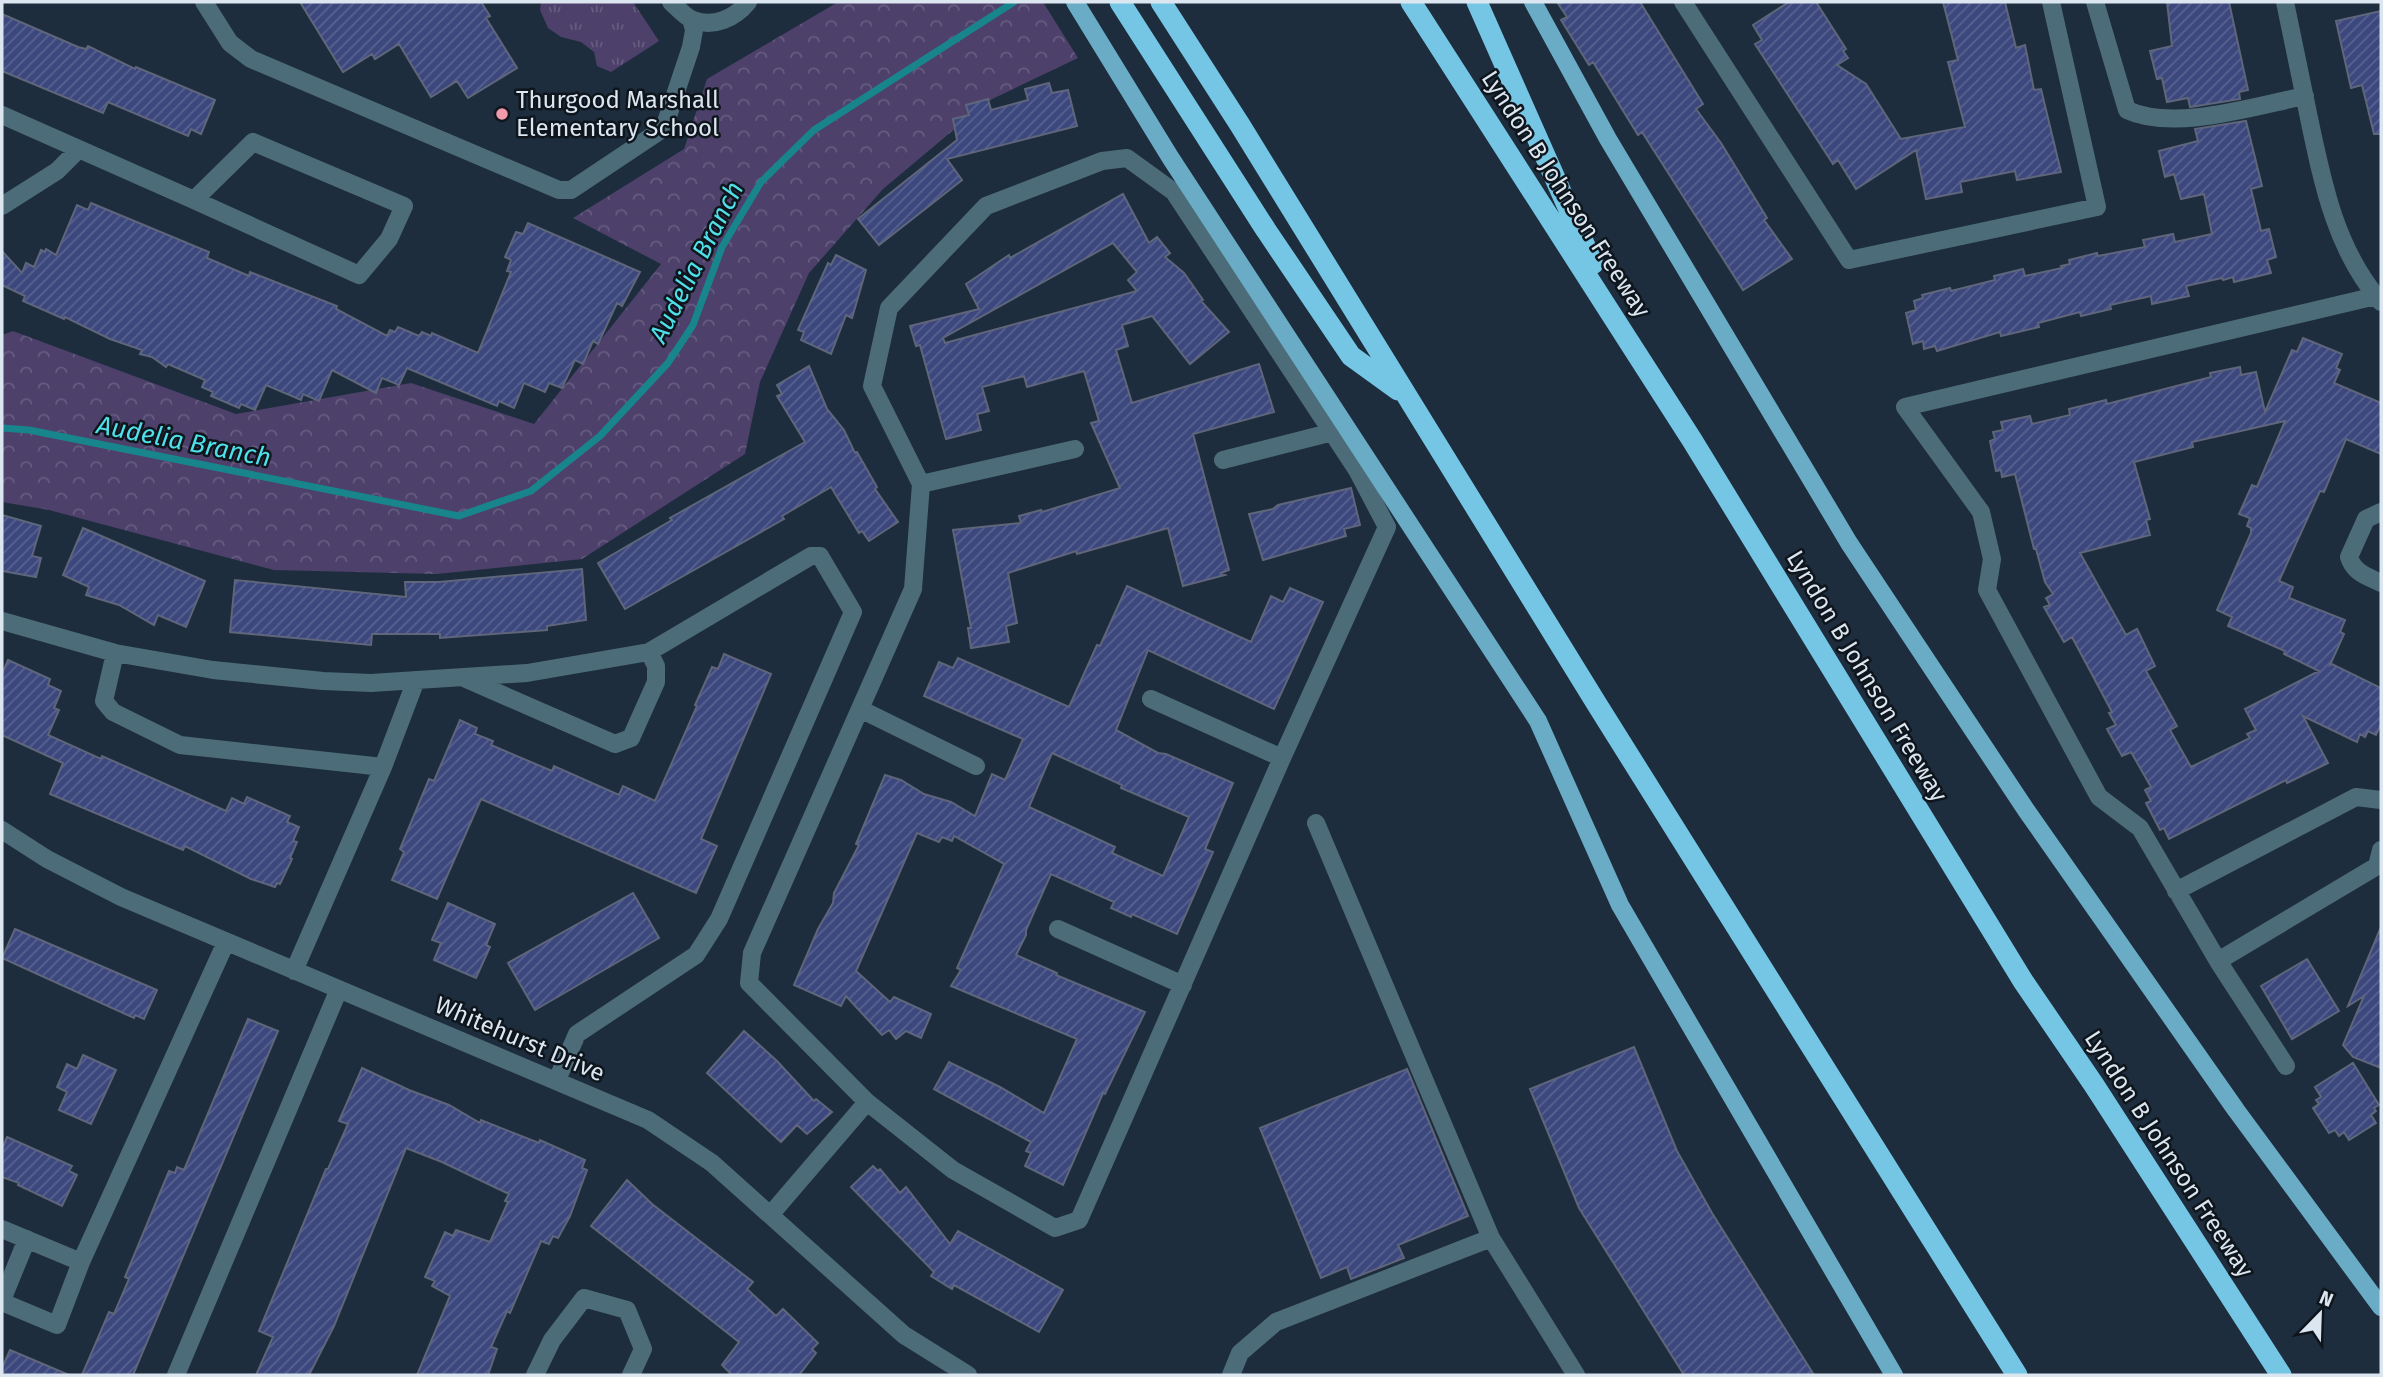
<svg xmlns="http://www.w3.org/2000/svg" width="2383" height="1377" font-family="'Fira Sans',sans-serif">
  <defs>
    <pattern id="grass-tufts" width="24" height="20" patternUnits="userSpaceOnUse" patternTransform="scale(1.75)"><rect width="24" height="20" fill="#4d406a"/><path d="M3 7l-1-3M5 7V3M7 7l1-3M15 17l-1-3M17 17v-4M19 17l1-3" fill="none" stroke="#665c80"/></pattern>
    <pattern id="forest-crowns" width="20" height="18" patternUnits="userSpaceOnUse" patternTransform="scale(1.75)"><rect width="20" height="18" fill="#4d406a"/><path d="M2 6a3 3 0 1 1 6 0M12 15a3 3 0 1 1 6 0" fill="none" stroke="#665c80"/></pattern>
    <pattern id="building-hatch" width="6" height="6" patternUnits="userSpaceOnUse" patternTransform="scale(1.75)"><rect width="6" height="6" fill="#3c477d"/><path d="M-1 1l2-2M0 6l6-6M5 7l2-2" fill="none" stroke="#586290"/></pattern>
  </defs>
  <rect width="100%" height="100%" fill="#1d2d3d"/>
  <path fill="url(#grass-tufts)" d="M 541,2 L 633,2 L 659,41 L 611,72 L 597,66 L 594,52 L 581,42 L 561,37 L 548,28 L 540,10 Z"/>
  <path fill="url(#forest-crowns)" d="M 838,2 L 1043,2 L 1078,58 L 988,101 L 883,189 L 809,273 L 760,382 L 745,454 L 582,559 L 437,574 L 274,570 L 49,510 L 2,502 L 2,335 L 13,331 L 236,414 L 411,383 L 534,424 L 661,264 L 573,218 L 684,149 L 707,79 Z"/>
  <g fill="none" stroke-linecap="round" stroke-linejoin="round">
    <path stroke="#18858c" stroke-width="7" d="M 2,428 L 29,430 L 459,516 L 531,491 L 600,436 L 668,363 L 693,325 L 722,247 L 761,182 L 814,130 L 1014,2"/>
  </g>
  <path fill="url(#building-hatch)" stroke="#5f657b" stroke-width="2" fill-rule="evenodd" d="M 300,2 L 481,2 L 490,16 L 486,18 L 517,68 L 468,98 L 457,81 L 431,97 L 399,44 L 375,59 L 372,54 L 343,72 Z
    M 1557,2 L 1640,2 L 1703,104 L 1696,109 L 1721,143 L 1767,218 L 1764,220 L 1792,259 L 1743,290 L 1642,132 L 1638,135 L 1593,62 L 1589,65 L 1561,20 L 1567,17 Z
    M 1789,2 L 1816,2 L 1846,49 L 1843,51 L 1848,58 L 1837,65 L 1866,84 L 1901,139 L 1965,127 L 1948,62 L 1958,60 L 1943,2 L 2005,2 L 2016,48 L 2025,45 L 2034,90 L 2041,89 L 2061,172 L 2017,180 L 2015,171 L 1960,182 L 1962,192 L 1926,199 L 1916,150 L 1856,189 L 1838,160 L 1833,164 L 1755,44 L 1762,40 L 1753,25 Z
    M 2167,2 L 2229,2 L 2248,90 L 2239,92 L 2240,99 L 2190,107 L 2188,98 L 2167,102 L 2162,78 L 2157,79 L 2150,51 L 2172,46 Z
    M 2381,11 L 2381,134 L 2374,134 L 2362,85 L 2351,88 L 2336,21 Z
    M 2,14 L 78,47 L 86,49 L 88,46 L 135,69 L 136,67 L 215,100 L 201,134 L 191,129 L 188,136 L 108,102 L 103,113 L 2,71 Z
    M 1049,83 L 1052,93 L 1068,90 L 1077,126 L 947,159 L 962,180 L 879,245 L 858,219 L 957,140 L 953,119 L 969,115 L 966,105 L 988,99 L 991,110 L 1028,100 L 1025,89 Z
    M 2246,121 L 2262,186 L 2251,189 L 2261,231 L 2269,229 L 2276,257 L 2267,260 L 2271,273 L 2234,282 L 2233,277 L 2223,280 L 2222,278 L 2186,286 L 2189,296 L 2152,304 L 2151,296 L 2110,305 L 2111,309 L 2081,316 L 2080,312 L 2038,323 L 2039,327 L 2001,336 L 2000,332 L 1937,351 L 1935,346 L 1924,349 L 1923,341 L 1913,344 L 1906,313 L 1916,310 L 1914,301 L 1923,298 L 1922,295 L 1950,288 L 1951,291 L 1995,280 L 1994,276 L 2023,269 L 2025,276 L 2062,268 L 2061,266 L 2070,264 L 2069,260 L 2097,253 L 2098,256 L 2145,247 L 2143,240 L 2173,234 L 2175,242 L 2212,234 L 2204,194 L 2181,199 L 2174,174 L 2165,177 L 2159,151 L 2198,141 L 2195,129 Z
    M 1123,194 L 1149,243 L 1157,237 L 1170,253 L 1165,257 L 1184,273 L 1203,300 L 1201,301 L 1229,332 L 1190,364 L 1152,316 L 1122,325 L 1128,346 L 1116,350 L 1132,403 L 1259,364 L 1274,412 L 1193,434 L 1229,570 L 1221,573 L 1225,575 L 1183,586 L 1168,528 L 1077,554 L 1076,551 L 1008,573 L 1017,623 L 1006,626 L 1009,642 L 971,648 L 968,628 L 971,628 L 953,530 L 1021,523 L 1019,516 L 1041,510 L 1042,512 L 1120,488 L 1091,423 L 1099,421 L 1084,371 L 1027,387 L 1024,376 L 982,387 L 989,411 L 977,414 L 981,430 L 946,439 L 920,345 L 916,346 L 910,326 L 979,309 L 966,284 L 1009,255 L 1010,258 ZM 1113,243 L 1137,272 L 1128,280 L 1137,291 L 945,343 L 943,338 Z
    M 91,203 L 209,252 L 207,258 L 249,276 L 250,272 L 337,306 L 336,309 L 387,336 L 390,330 L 395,332 L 398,327 L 419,336 L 422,332 L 431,336 L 432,333 L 478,353 L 511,272 L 507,271 L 511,260 L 505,257 L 516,232 L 523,234 L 528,223 L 640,272 L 622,306 L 617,303 L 598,344 L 593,341 L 583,364 L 575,360 L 562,388 L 549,383 L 545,392 L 524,383 L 514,408 L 499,401 L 497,406 L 407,368 L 399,385 L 382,378 L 376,393 L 332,370 L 319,401 L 303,394 L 301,400 L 266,385 L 255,410 L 241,404 L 239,408 L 211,396 L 213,392 L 202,387 L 205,380 L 168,364 L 166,367 L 152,357 L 140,354 L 142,350 L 110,339 L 65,317 L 64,319 L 23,301 L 25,296 L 2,285 L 2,251 L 22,273 L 26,263 L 34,267 L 41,250 L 45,252 L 46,249 L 56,255 L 77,205 L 88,210 Z
    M 836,255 L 866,270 L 852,318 L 846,315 L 831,354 L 801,340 L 804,332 L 798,330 L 828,263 L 831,265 Z
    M 2303,338 L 2342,354 L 2336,368 L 2340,370 L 2334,383 L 2381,403 L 2381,454 L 2346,439 L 2324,492 L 2320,491 L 2279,581 L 2293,587 L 2289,598 L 2345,620 L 2340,632 L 2344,634 L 2330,665 L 2332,664 L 2381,688 L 2381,724 L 2376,735 L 2368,731 L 2365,737 L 2360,734 L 2357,742 L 2303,716 L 2328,763 L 2287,783 L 2286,780 L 2169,839 L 2164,828 L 2160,830 L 2146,803 L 2151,801 L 2145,790 L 2151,787 L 2131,752 L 2122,756 L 2107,729 L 2116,725 L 2109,713 L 2112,712 L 2072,637 L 2064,642 L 2044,607 L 2050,605 L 2046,598 L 2053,594 L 2045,582 L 2036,549 L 2034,549 L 2015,474 L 2002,477 L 2001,470 L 1996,471 L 1990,441 L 1995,439 L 1993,432 L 2003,430 L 2001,422 L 2030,416 L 2032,424 L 2070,415 L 2069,409 L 2106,400 L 2107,404 L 2211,377 L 2210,373 L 2240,367 L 2241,375 L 2256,372 L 2265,412 L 2292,350 L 2297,352 ZM 2285,421 L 2257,487 L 2252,485 L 2239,514 L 2250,518 L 2247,526 L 2251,528 L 2251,533 L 2217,610 L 2232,617 L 2228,626 L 2285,651 L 2284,654 L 2319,671 L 2245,709 L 2256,730 L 2247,734 L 2250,738 L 2191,767 L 2170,730 L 2177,726 L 2146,671 L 2155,666 L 2137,629 L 2126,635 L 2080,553 L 2150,535 L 2146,520 L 2150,519 L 2134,462 L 2193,447 L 2192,442 Z
    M 809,366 L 827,409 L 844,430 L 855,453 L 857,452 L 877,487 L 875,489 L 898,522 L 869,541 L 862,531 L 859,533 L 831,487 L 782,516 L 784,519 L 625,609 L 598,563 L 672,520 L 670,518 L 805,442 L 777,396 L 782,394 L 777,385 Z
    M 1351,488 L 1360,525 L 1344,529 L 1346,536 L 1263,560 L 1249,514 L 1273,509 L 1278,505 Z
    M 2,515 L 41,526 L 32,556 L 41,558 L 36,577 L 2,571 Z
    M 83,528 L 205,581 L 186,627 L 158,615 L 154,625 L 119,605 L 86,595 L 89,587 L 63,575 Z
    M 582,569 L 586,620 L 547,626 L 547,630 L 440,638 L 440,634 L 372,634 L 371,645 L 230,632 L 235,580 L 406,597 L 405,582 L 439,582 Z
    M 1127,586 L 1251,642 L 1271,596 L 1283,602 L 1290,588 L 1323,602 L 1274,709 L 1148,650 L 1116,730 L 1158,753 L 1166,754 L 1233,783 L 1205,849 L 1213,852 L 1177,934 L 1132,914 L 1131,917 L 1111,908 L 1114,902 L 1051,874 L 1026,930 L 1026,935 L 1016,955 L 1057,973 L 1056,975 L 1145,1012 L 1105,1094 L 1103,1093 L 1063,1185 L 1025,1166 L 1031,1153 L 1026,1151 L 1031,1142 L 934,1089 L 949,1062 L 1000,1087 L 1044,1113 L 1077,1039 L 951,986 L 961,970 L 957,968 L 1004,864 L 954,836 L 952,841 L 942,837 L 939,842 L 917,833 L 856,971 L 890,1002 L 894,997 L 931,1014 L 921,1038 L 906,1031 L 896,1039 L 889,1030 L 882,1035 L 846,996 L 841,1006 L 794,985 L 818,929 L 833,903 L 834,893 L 859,845 L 856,844 L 885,775 L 901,780 L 924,794 L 951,802 L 975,816 L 992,774 L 1005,780 L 1023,739 L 924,696 L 939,662 L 953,668 L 958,658 L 1069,707 L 1097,645 L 1100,646 ZM 1052,753 L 1122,785 L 1121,788 L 1189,817 L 1163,876 L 1112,853 L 1115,847 L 1029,807 Z
    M 724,654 L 771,674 L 701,839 L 717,846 L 696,893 L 481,799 L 437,899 L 392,880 L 404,852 L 400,849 L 429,779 L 434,781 L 460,720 L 477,728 L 475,734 L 493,741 L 491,745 L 552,771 L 554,766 L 619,795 L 623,786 L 655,801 L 697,706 L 695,705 L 712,667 L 718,669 Z
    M 8,660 L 50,679 L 48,685 L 61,691 L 54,708 L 59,710 L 48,735 L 101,759 L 102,756 L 226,811 L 232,798 L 244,804 L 247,797 L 290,816 L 287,822 L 299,827 L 293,841 L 297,842 L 290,858 L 292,859 L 280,884 L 277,883 L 275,887 L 251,879 L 185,846 L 183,850 L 50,794 L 63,763 L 2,735 L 2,674 Z
    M 633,893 L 659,938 L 535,1010 L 508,963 Z
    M 448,903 L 495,924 L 486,945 L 490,947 L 476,978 L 434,960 L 441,943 L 432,940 Z
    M 2381,927 L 2381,1068 L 2353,1057 L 2343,1045 L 2364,996 L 2348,1006 Z
    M 15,929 L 157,990 L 144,1019 L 135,1015 L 134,1018 L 2,958 Z
    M 2307,959 L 2339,1011 L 2292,1039 L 2261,986 Z
    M 248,1019 L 278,1031 L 133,1375 L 82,1375 L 109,1312 L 114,1314 L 129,1279 L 125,1277 L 169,1171 L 175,1173 L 177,1167 L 184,1170 Z
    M 744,1031 L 777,1061 L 814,1101 L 816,1099 L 832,1112 L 807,1134 L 797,1125 L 781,1142 L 707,1073 Z
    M 1634,1047 L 1677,1151 L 1712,1213 L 1814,1375 L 1684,1375 L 1579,1208 L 1530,1089 Z
    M 83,1055 L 116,1070 L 91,1124 L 59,1110 L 67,1092 L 57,1087 L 67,1064 L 77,1069 Z
    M 2353,1063 L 2379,1105 L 2374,1108 L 2376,1111 L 2371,1115 L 2376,1123 L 2349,1140 L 2344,1132 L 2339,1136 L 2335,1130 L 2329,1133 L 2313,1108 L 2319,1104 L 2316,1100 L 2321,1097 L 2315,1087 Z
    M 362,1068 L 409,1090 L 449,1105 L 480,1123 L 481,1120 L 539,1143 L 540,1140 L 585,1160 L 582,1168 L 587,1170 L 570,1216 L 558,1238 L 553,1236 L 549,1244 L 541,1241 L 510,1313 L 507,1311 L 491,1347 L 497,1349 L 488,1375 L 417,1375 L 450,1296 L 432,1286 L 435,1281 L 425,1277 L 445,1232 L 453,1236 L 456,1230 L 490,1242 L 508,1202 L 505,1201 L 509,1194 L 442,1162 L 406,1148 L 334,1326 L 309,1375 L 256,1375 L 273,1337 L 259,1331 L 326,1169 L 328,1169 L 348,1124 L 339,1121 Z
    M 1407,1069 L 1468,1216 L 1398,1245 L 1404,1258 L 1351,1279 L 1347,1267 L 1321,1278 L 1260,1128 Z
    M 7,1137 L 72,1166 L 69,1171 L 77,1175 L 62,1206 L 18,1185 L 19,1183 L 2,1177 L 2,1149 Z
    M 873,1166 L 878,1171 L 880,1169 L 900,1193 L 906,1187 L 950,1244 L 958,1231 L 1063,1290 L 1039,1332 L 954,1285 L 952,1289 L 931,1276 L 934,1272 L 851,1187 Z
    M 627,1180 L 652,1204 L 753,1282 L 747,1289 L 776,1316 L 783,1309 L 818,1343 L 812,1349 L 816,1353 L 799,1375 L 732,1375 L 722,1365 L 739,1342 L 591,1226 Z
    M 10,1350 L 69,1375 L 2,1375 L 2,1368 Z"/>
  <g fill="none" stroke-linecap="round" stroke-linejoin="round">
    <path stroke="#4d6c79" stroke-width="18" d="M 204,2 L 230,43 L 251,59 L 559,190 L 571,190 L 664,128 L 691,47 L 694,30 L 691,19
      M 671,2 C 677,7 685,17 693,20 C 714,28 735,18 748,2
      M 1683,2 L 1849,260 L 2097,207 L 2051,2
      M 2095,2 L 2127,110 C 2174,132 2255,106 2305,96
      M 2285,2 C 2293,41 2301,80 2309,118 C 2323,185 2336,250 2381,302
      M 2,115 L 194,200
      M 253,142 L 404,206 L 389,239 L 359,275 L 194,200 Z
      M 1127,158 L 1174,192 L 1357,470 L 1387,527 L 1282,758 L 1079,1220 L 1055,1228 L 953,1170 L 867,1102 L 749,983 L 752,953 L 913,589 L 921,484 L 872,386 L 889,308 L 986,206 L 1102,161 Z
      M 2,206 L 57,171 L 79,149
      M 2376,296 L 1905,407 L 1981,512 L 1992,559 L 1987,590 L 2099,797 L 2140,828 L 2218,961 L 2377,866 L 2381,850
      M 1223,460 L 1333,432
      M 921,484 L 1075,449
      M 2381,512 L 2366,519 L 2349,557 C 2354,573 2367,576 2381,583
      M 2,621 L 115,653 L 213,670 L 323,681 L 371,683 L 527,673 L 649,652 L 811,556 L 820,556 L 853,612 L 719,919 L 696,955 L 577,1034 L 557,1080
      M 115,653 L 104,701 L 113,712 L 180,745 L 383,767
      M 464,678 L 615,744 L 631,738 L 656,682 L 656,666 L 649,652
      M 1151,699 L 1282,758
      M 860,709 L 976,766
      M 1316,823 L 1491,1238 L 1576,1375
      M 2,830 L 47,859 L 121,897 L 648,1120 L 712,1163 L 904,1335 L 968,1375
      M 2176,891 L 2356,797 L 2381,800
      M 1058,929 L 1183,985
      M 2218,961 L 2286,1066
      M 294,971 L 383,767 L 416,680
      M 771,1214 L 867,1102
      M 2,1229 L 81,1262 L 226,942
      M 2,1300 L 27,1239
      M 2,1302 L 57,1325 L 81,1262
      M 176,1375 L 339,989
      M 535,1375 L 552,1340 L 584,1298 L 627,1310 L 643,1349 L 631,1375
      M 1231,1375 L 1240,1353 L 1276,1322 L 1491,1238"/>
    <path stroke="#6aacc6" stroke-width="18" d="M 1075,2 L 1170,157 L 1538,721 L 1620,905 L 1894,1375
      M 1533,2 L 1608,139 L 1849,543 L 2026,810 L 2236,1110 L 2381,1307"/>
    <path stroke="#75c6e5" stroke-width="21" d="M 1120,2 L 1266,230 L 1351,356 L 1398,390
      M 1161,2 L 1240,125 L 1598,706 L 2017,1375
      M 1411,2 L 1692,440 L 2023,981 L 2094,1085 L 2281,1375
      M 1477,2 L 1593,264"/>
  </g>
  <circle fill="#f39aaa" stroke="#0e151c" stroke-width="2.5" cx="502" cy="114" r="7"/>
  <g text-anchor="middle" stroke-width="5" stroke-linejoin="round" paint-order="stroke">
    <g font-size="24" fill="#dbe6f0" stroke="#0e151c" text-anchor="start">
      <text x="516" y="108">Thurgood Marshall<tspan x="516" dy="28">Elementary School</tspan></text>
    </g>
    <g font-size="24" fill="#dbe6f0" stroke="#0e151c">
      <text transform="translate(1566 194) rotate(57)" y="8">Lyndon B Johnson Freeway</text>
      <text transform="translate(1867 676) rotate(59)" y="8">Lyndon B Johnson Freeway</text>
      <text transform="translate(520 1039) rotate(23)" y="8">Whitehurst Drive</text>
      <text transform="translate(2169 1154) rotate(57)" y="8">Lyndon B Johnson Freeway</text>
    </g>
    <g font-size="26" font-style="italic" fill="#50e0e9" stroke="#0e151c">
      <text transform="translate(696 262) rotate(-63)" y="9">Audelia Branch</text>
      <text transform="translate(184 441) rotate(11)" y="9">Audelia Branch</text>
    </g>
  </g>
  <rect width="2383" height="1377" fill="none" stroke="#dbe6f0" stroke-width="7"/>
  <g transform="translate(2320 1314) rotate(23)" stroke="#0e151c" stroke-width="5" paint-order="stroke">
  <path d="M0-5L12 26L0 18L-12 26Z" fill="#dbe6f0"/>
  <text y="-10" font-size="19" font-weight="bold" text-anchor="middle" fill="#dbe6f0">N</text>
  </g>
</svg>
